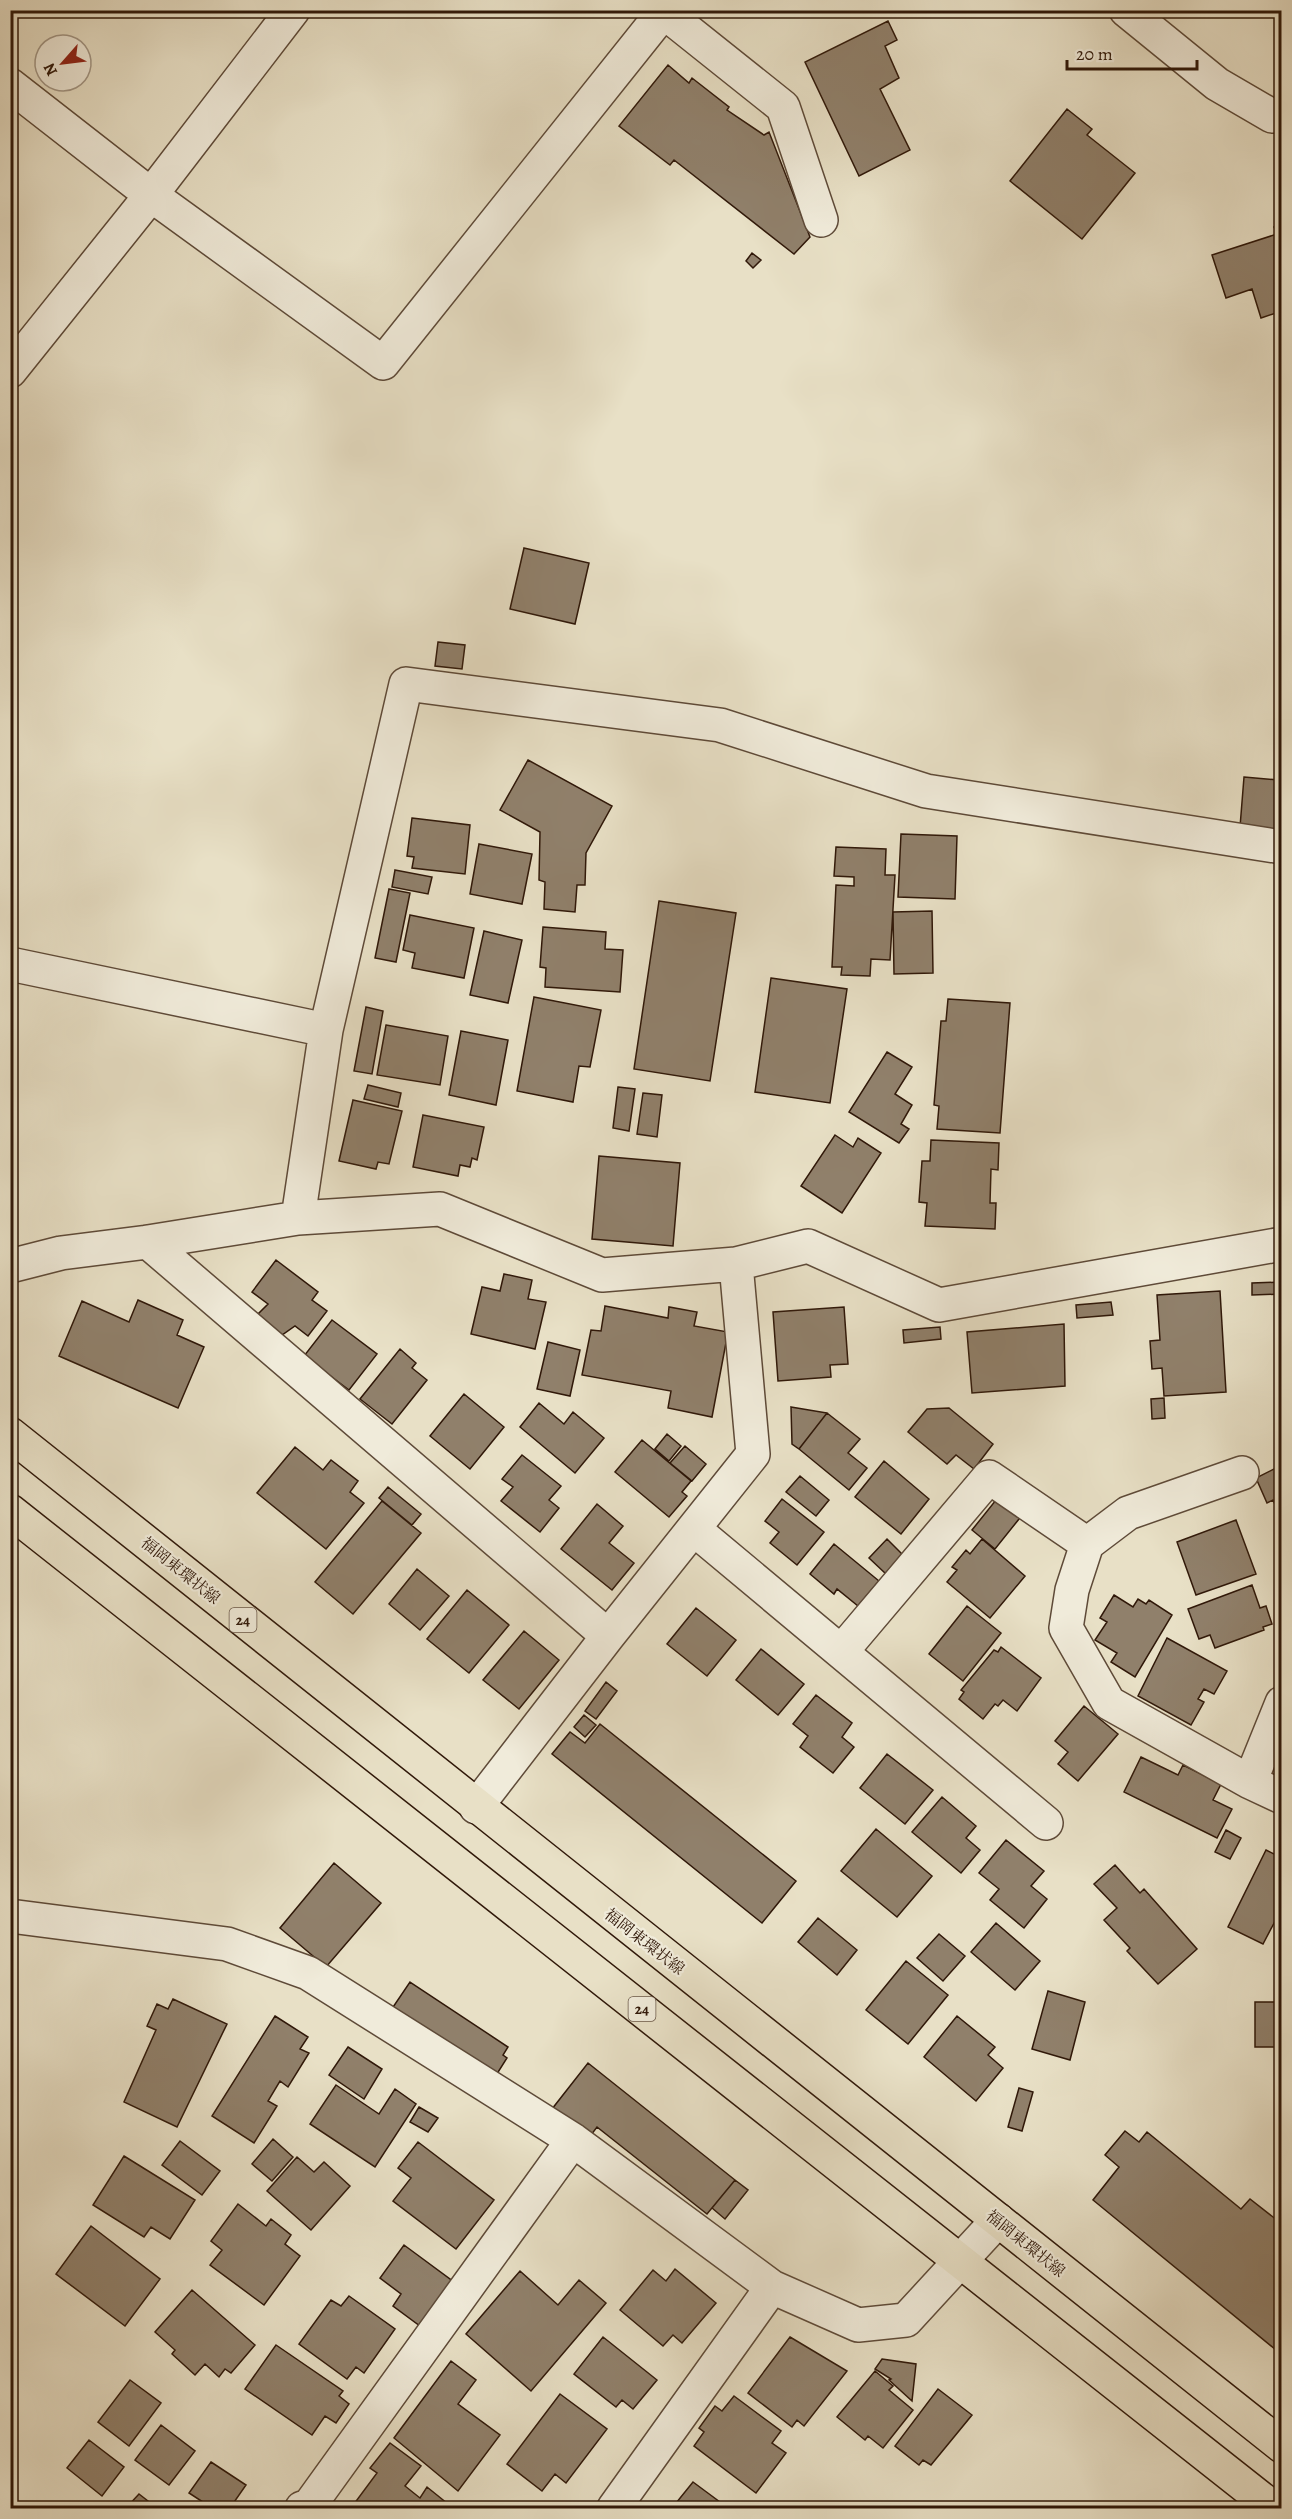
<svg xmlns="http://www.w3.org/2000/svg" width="1292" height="2519" font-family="Alegreya,'Noto Serif JP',serif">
  <rect width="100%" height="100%" fill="#e8e0c6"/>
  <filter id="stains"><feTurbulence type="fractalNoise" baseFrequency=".00333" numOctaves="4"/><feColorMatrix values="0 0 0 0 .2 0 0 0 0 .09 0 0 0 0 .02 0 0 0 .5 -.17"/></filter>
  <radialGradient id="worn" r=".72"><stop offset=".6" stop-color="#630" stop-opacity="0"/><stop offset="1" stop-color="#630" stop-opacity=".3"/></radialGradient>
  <path fill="#90806b" stroke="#301809" stroke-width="1.5" d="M 888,21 L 897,40 L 885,46 L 899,78 L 880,89 L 910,150 L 859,176 L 805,62 Z
    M 668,65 L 689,83 L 692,78 L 729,107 L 727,110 L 764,135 L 769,132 L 810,237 L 794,254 L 674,160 L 670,165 L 619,126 Z
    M 1067,109 L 1092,129 L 1087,135 L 1135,173 L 1082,239 L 1010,181 Z
    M 1282,225 L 1282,311 L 1261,318 L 1252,289 L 1226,298 L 1212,255 L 1277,234 L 1274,227 Z
    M 752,253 L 761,260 L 753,268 L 746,261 Z
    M 524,548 L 589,563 L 575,624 L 510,609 Z
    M 438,642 L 465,645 L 462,669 L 435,666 Z
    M 528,760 L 612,806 L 586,853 L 585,885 L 577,885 L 575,912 L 544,909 L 545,882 L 539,880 L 540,832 L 500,810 Z
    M 1244,777 L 1279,780 L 1278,791 L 1282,792 L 1282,831 L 1240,827 Z
    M 412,818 L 470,825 L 465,874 L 412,868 L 414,857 L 407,856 Z
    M 901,834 L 957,836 L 955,899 L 898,897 Z
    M 479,844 L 532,854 L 522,904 L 470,894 Z
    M 836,847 L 886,849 L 885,875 L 895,875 L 890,960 L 871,959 L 870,976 L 841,975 L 842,967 L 832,967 L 836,885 L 854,886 L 854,877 L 834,876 Z
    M 395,870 L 432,877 L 428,894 L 392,887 Z
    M 389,889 L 410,893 L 396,962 L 375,958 Z
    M 659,901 L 736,913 L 710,1081 L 634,1069 Z
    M 932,911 L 933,973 L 894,974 L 893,912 Z
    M 410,915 L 474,928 L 464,978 L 412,968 L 415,953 L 403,950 Z
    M 543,927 L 606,932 L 605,949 L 623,950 L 620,992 L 545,987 L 546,968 L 540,967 Z
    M 484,931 L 522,940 L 508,1003 L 470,995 Z
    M 771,978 L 847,989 L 830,1103 L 755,1092 Z
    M 534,997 L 601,1010 L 590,1067 L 579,1066 L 573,1102 L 517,1091 Z
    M 948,999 L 1010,1003 L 1000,1133 L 937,1129 L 939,1106 L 934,1105 L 941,1021 L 946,1021 Z
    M 366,1007 L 383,1011 L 372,1074 L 354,1071 Z
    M 386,1025 L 448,1036 L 440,1085 L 377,1075 Z
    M 461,1031 L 508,1040 L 496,1105 L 449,1095 Z
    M 887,1052 L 912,1067 L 895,1094 L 912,1105 L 901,1124 L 909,1129 L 899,1143 L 849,1112 Z
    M 368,1085 L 401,1093 L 398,1107 L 364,1099 Z
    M 618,1087 L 635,1089 L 629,1131 L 613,1128 Z
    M 643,1093 L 662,1095 L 657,1137 L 637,1134 Z
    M 353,1100 L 402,1111 L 389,1164 L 378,1162 L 376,1169 L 339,1161 Z
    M 423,1115 L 484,1127 L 477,1160 L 472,1158 L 470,1167 L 460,1165 L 458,1176 L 413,1167 Z
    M 835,1135 L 853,1147 L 858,1138 L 881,1153 L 842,1213 L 801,1186 Z
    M 931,1140 L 999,1143 L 998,1170 L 991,1169 L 990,1203 L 996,1203 L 995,1229 L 925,1226 L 927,1203 L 919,1202 L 922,1161 L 930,1161 Z
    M 599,1156 L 680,1163 L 673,1246 L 592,1239 Z
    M 276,1260 L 318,1292 L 312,1300 L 327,1311 L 308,1336 L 295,1326 L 282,1335 L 257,1315 L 268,1304 L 252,1292 Z
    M 504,1274 L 532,1280 L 528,1299 L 546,1302 L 535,1349 L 471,1334 L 482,1287 L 500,1291 Z
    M 1282,1282 L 1282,1294 L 1252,1295 L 1252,1283 Z
    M 1220,1291 L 1226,1392 L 1164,1396 L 1162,1368 L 1152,1369 L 1150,1341 L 1160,1340 L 1157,1295 Z
    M 138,1300 L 183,1320 L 177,1335 L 204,1347 L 178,1408 L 59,1356 L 82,1301 L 129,1322 Z
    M 1111,1302 L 1113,1315 L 1077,1318 L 1076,1305 Z
    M 605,1306 L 668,1318 L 669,1307 L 697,1312 L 694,1326 L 728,1332 L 712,1417 L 668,1408 L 671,1391 L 582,1375 L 591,1330 L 601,1331 Z
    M 844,1307 L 848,1364 L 830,1365 L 831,1377 L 778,1381 L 773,1312 Z
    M 332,1320 L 377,1354 L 349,1390 L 304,1356 Z
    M 1064,1324 L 1065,1386 L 972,1393 L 967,1332 Z
    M 940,1327 L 941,1339 L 904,1343 L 903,1330 Z
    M 548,1342 L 580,1350 L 570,1396 L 537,1389 Z
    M 400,1349 L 416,1363 L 412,1368 L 427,1380 L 392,1424 L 360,1399 Z
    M 464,1394 L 504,1427 L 470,1469 L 430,1436 Z
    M 1164,1398 L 1165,1418 L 1152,1419 L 1151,1399 Z
    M 539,1403 L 564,1424 L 573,1412 L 604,1438 L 575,1473 L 520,1427 Z
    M 791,1407 L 827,1413 L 799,1449 L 792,1444 Z
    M 949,1408 L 993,1444 L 974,1469 L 956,1455 L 947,1464 L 908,1432 L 927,1409 Z
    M 827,1413 L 860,1439 L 848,1453 L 867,1468 L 849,1490 L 799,1449 Z
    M 667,1434 L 681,1446 L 669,1461 L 655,1449 Z
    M 642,1440 L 691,1481 L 682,1492 L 687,1496 L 669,1517 L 615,1472 Z
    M 685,1446 L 706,1464 L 692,1481 L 670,1463 Z
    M 295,1447 L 323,1470 L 331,1460 L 358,1481 L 350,1492 L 364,1503 L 326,1549 L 257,1493 Z
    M 522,1455 L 561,1486 L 549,1500 L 559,1508 L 540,1532 L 501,1501 L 513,1487 L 502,1479 Z
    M 884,1461 L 929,1499 L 901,1534 L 855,1497 Z
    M 1282,1465 L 1282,1515 L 1280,1516 L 1273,1500 L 1267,1503 L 1256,1478 Z
    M 800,1476 L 829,1500 L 816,1516 L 786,1492 Z
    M 388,1487 L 421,1514 L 412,1525 L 379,1498 Z
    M 1000,1495 L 1023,1514 L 995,1549 L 972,1530 Z
    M 782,1499 L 824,1532 L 797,1565 L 770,1543 L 779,1532 L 765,1521 Z
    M 382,1501 L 421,1533 L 353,1614 L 315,1582 Z
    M 597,1504 L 623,1526 L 609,1543 L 634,1563 L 612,1590 L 561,1549 Z
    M 1236,1520 L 1256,1574 L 1196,1595 L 1177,1542 Z
    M 887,1539 L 903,1555 L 886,1574 L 869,1558 Z
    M 982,1539 L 1025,1576 L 990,1618 L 947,1582 L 957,1570 L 952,1567 L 966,1550 L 970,1554 Z
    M 834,1544 L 879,1581 L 858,1606 L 837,1589 L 834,1594 L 810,1574 Z
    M 417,1569 L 449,1596 L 420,1630 L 389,1604 Z
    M 1252,1585 L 1260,1608 L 1266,1606 L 1272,1624 L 1263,1627 L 1264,1630 L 1215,1648 L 1210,1635 L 1199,1639 L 1188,1609 Z
    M 467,1590 L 509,1625 L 469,1673 L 427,1639 Z
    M 1114,1595 L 1133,1607 L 1138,1599 L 1146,1604 L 1149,1600 L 1172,1615 L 1135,1677 L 1111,1662 L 1117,1653 L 1095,1640 L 1107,1622 L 1100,1618 Z
    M 967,1606 L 1001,1633 L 963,1681 L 929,1654 Z
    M 696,1608 L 736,1640 L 707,1676 L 667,1644 Z
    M 524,1631 L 559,1660 L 519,1709 L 483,1680 Z
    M 1167,1638 L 1227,1671 L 1214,1694 L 1204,1689 L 1198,1699 L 1204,1702 L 1191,1725 L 1138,1696 Z
    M 1001,1647 L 1041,1678 L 1017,1711 L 1003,1700 L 998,1706 L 995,1704 L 983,1719 L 959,1699 L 964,1692 L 961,1690 L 994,1650 L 998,1652 Z
    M 761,1649 L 804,1684 L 778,1715 L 736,1680 Z
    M 606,1682 L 617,1691 L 596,1719 L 585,1711 Z
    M 816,1695 L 852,1723 L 842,1737 L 854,1747 L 833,1773 L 800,1747 L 808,1736 L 793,1724 Z
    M 1084,1706 L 1118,1734 L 1078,1781 L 1058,1764 L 1068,1752 L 1055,1741 Z
    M 584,1715 L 596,1725 L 585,1737 L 574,1727 Z
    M 600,1724 L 796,1881 L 762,1923 L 552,1754 L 570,1732 L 585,1743 Z
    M 887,1754 L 933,1790 L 905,1824 L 860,1788 Z
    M 1141,1757 L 1178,1775 L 1183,1765 L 1221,1784 L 1213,1800 L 1232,1809 L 1217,1838 L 1124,1792 Z
    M 942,1797 L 976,1826 L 966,1838 L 980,1850 L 961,1873 L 912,1832 Z
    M 876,1829 L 932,1876 L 897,1917 L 841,1871 Z
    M 1226,1830 L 1241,1838 L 1230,1859 L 1215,1852 Z
    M 1006,1840 L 1044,1871 L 1031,1886 L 1047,1899 L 1024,1928 L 990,1900 L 999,1889 L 979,1873 Z
    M 1266,1850 L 1282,1858 L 1282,1908 L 1263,1944 L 1228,1927 Z
    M 334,1863 L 381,1903 L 326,1967 L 280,1928 Z
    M 1115,1865 L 1140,1893 L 1144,1889 L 1197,1949 L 1158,1984 L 1127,1951 L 1130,1948 L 1104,1920 L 1117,1908 L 1094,1884 Z
    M 818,1918 L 857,1950 L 837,1975 L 798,1942 Z
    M 996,1923 L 1040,1961 L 1015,1990 L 971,1952 Z
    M 939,1934 L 965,1956 L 943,1981 L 917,1958 Z
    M 906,1961 L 948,1995 L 908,2044 L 866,2010 Z
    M 410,1982 L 508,2047 L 503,2055 L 507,2058 L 495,2077 L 389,2013 Z
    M 1048,1991 L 1085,2002 L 1070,2060 L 1032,2049 Z
    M 173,1999 L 227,2024 L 177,2127 L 124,2102 L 156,2030 L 147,2026 L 157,2004 L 168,2009 Z
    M 1255,2002 L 1282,2002 L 1282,2047 L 1255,2047 Z
    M 275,2016 L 308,2037 L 300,2049 L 309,2053 L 288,2087 L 280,2081 L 268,2101 L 277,2106 L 254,2143 L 212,2116 Z
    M 957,2016 L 995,2047 L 988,2055 L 1003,2068 L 976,2101 L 924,2057 Z
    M 348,2047 L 382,2069 L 364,2099 L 329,2075 Z
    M 588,2063 L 735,2180 L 707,2214 L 597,2127 L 588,2139 L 552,2109 Z
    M 336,2085 L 379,2114 L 395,2089 L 416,2104 L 375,2167 L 310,2124 Z
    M 1019,2088 L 1033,2092 L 1022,2131 L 1008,2127 Z
    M 419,2107 L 438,2118 L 428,2132 L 410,2122 Z
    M 1125,2131 L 1139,2142 L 1147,2132 L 1241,2209 L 1250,2199 L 1282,2224 L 1282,2344 L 1276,2350 L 1093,2200 L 1119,2167 L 1105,2155 Z
    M 273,2139 L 293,2157 L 272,2181 L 252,2164 Z
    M 180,2141 L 220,2171 L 202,2195 L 162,2165 Z
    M 418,2142 L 494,2200 L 456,2249 L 393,2201 L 411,2178 L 398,2168 Z
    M 124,2156 L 195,2200 L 170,2239 L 151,2227 L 144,2237 L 93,2205 Z
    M 297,2157 L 314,2172 L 324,2162 L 350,2186 L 311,2230 L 267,2191 Z
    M 735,2180 L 748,2190 L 725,2219 L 712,2208 Z
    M 238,2204 L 266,2226 L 271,2219 L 291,2235 L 285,2244 L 300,2256 L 264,2305 L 210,2265 L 222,2250 L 211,2241 Z
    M 91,2226 L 160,2279 L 125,2326 L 56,2274 Z
    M 404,2245 L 458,2285 L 424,2329 L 393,2306 L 401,2294 L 380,2278 Z
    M 675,2269 L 716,2303 L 682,2343 L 673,2335 L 663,2346 L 620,2310 L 653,2270 L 666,2281 Z
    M 520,2271 L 558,2305 L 579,2280 L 606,2303 L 531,2391 L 466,2334 Z
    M 192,2290 L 255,2345 L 231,2373 L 225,2369 L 219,2377 L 205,2364 L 195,2375 L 172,2354 L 175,2350 L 155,2332 Z
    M 349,2296 L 395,2329 L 364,2373 L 356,2367 L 347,2379 L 299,2344 L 331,2300 L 341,2306 Z
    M 603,2337 L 657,2380 L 633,2409 L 622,2400 L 616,2407 L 574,2374 Z
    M 790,2337 L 847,2371 L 804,2426 L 797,2420 L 792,2427 L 748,2393 Z
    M 276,2345 L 343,2391 L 339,2396 L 349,2404 L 336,2423 L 325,2416 L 312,2435 L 245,2389 Z
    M 882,2359 L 916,2364 L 912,2401 L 889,2380 L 891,2379 L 875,2369 Z
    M 451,2361 L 476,2380 L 458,2404 L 500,2435 L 458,2491 L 394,2438 Z
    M 875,2371 L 893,2386 L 889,2390 L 913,2410 L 883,2448 L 868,2436 L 865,2440 L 837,2417 Z
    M 130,2380 L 161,2403 L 129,2446 L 98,2422 Z
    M 938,2389 L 972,2415 L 931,2465 L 923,2460 L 919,2465 L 895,2446 Z
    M 560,2394 L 607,2429 L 566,2483 L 555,2474 L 542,2491 L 507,2464 Z
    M 734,2396 L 781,2431 L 772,2443 L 786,2453 L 756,2493 L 694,2446 L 704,2432 L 699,2428 L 715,2406 L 722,2411 Z
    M 161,2425 L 195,2451 L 169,2485 L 135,2460 Z
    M 89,2440 L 124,2467 L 102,2496 L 67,2468 Z
    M 390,2443 L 421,2466 L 405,2486 L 420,2498 L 427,2487 L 453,2508 L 351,2508 L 377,2473 L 370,2468 Z
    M 211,2462 L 246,2485 L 230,2508 L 212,2508 L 189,2493 Z
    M 693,2482 L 728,2508 L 672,2508 Z
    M 139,2494 L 157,2508 L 126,2508 Z"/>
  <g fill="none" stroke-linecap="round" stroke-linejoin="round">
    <g stroke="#5e4a38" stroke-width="36">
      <path id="minor" d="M 1126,10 L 1217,84 L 1272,116 L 1282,116
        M 664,12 L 783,107 L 821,220
        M 10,85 L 151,195 L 383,363 L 665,10
        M 10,371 L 151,195 L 293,10
        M 10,964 L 326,1030
        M 298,1218 L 326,1030 L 406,684 L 720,725 L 926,791 L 1282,847
        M 148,1242 L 608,1636
        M 10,1266 L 61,1253 L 148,1242 L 298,1218 L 440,1209 L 602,1275 L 736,1264 L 808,1246 L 939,1305 L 1282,1244
        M 1242,1473 L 1128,1513 L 1087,1544 L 1072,1590 L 1066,1628 L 1109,1703 L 1250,1782 L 1282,1797
        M 695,1530 L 1046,1823
        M 841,1652 L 989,1477 L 1087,1544
        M 1250,1782 L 1282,1703
        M 476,1807 L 608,1636 L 753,1454 L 736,1264
        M 10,1916 L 227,1944 L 308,1973 L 573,2140 L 772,2287 L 858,2325 L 906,2320 L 998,2220
        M 302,2508 L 309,2506 L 573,2140
        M 614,2508 L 772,2287"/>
    </g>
    <g stroke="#301809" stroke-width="36">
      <path id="major" d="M 10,1434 L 1282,2446
        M 10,1511 L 1273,2508"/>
    </g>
    <use href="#minor" stroke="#f0ebda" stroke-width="33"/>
    <use href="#major" stroke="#e8e0c6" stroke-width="33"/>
  </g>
  <g text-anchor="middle" stroke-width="4.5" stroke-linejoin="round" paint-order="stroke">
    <g fill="#f0ebda" stroke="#6a5748" stroke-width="1.5">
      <rect x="229.5" y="1608" width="27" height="24" rx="4.5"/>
      <rect x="628.5" y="1997" width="27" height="24" rx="4.5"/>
    </g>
    <g font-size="15" font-weight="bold" fill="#301809">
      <text x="243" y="1625">24</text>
      <text x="642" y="2014">24</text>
    </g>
    <g font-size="16" fill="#301809" stroke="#f0ebda">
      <text transform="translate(181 1570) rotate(39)" y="6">福岡東環状線</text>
      <text transform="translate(645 1941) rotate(38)" y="6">福岡東環状線</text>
      <text transform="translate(1026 2243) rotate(39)" y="6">福岡東環状線</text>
    </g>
  </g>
  <rect width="1292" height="2519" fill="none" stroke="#e8e0c6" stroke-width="36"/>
  <rect x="12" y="12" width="1268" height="2495" fill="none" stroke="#301809" stroke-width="3"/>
  <rect x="18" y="18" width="1256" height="2483" fill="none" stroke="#301809" stroke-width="1.5"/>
  <g transform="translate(63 63) rotate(242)"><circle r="28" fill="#f0ebda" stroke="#a39786" stroke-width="1.5"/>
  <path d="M0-4.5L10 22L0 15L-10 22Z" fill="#8f2418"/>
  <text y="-9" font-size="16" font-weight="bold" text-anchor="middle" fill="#301809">N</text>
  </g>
  <path d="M1067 60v9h130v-9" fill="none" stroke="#301809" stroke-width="3"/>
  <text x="1076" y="60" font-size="18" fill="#301809" stroke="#f0ebda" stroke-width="4.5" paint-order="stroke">20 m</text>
  <rect width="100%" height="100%" filter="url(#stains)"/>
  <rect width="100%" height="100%" fill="url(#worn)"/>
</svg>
